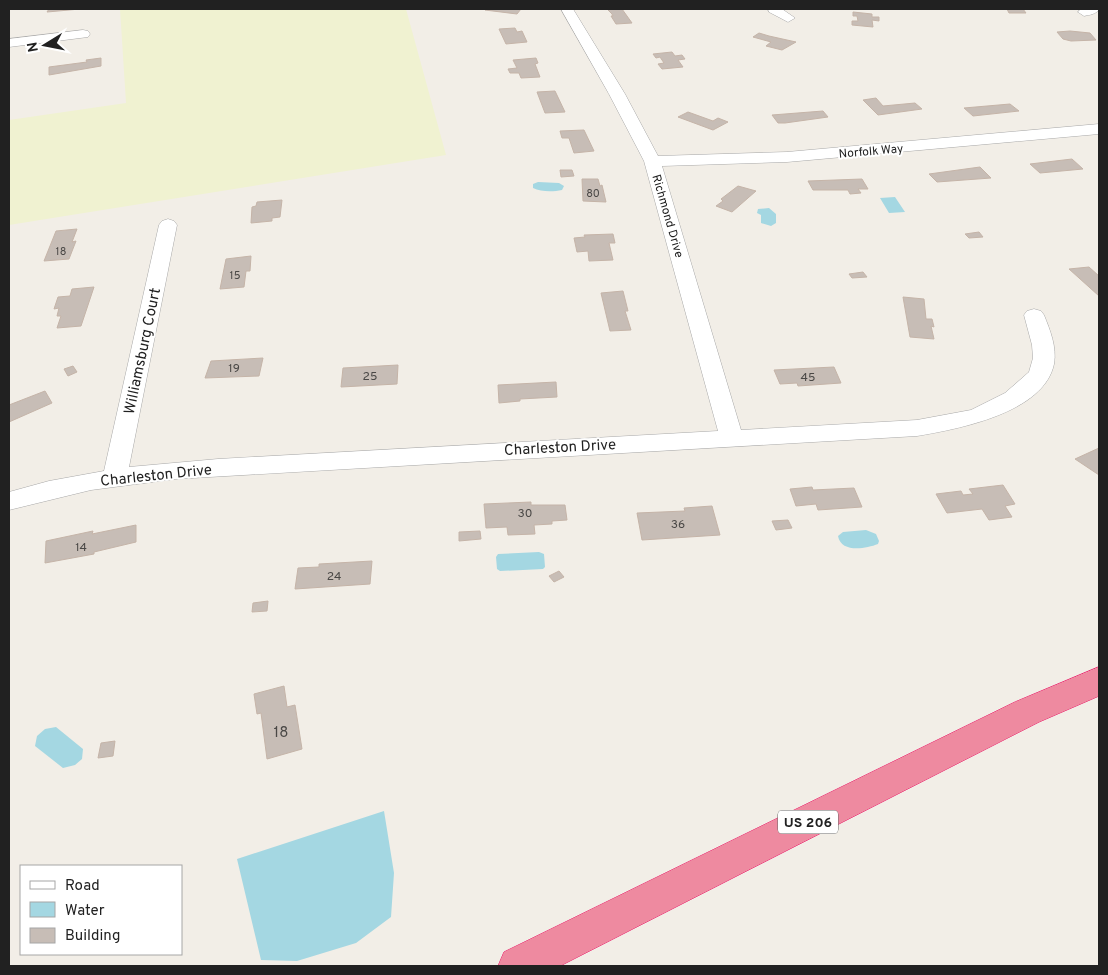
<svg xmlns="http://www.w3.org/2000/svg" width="1108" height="975" font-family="Overpass,sans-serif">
  <rect width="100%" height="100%" fill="#f2eee7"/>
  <path fill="#f0f2d1" d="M 120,9 L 406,9 L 446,155 L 9,225 L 9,120 L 126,103 Z"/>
  <path fill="#a4d7e2" d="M 538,182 L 559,183 L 564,186 L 562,190 C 553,192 541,192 533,188 L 533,184 Z
    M 895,197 L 905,212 L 889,213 L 880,198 Z
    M 769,208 L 776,214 L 776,223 L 771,226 L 761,223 L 761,215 L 757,213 L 758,209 Z
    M 866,530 L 876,534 L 879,541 L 878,544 C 865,549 841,553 838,536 L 843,532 Z
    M 539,552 L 544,554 L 545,567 L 543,569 L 500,571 L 497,569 L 496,557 L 498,554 Z
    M 56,727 L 83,749 L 82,759 L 75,765 L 63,768 L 35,746 L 37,736 L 45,729 Z
    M 384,811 L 394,873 L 391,917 L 356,943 L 297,961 L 261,960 L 237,859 Z"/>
  <path fill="#c7bdb6" stroke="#c5b4a8" d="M 49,9 L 80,9 L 47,12 Z
    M 487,9 L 521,9 L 517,14 L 485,10 Z
    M 607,9 L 622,9 L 632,23 L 616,24 L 611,16 L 613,16 L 612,14 Z
    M 1007,9 L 1023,9 L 1026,13 L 1009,13 Z
    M 853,12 L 872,14 L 872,17 L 879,17 L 879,21 L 872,20 L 873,27 L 852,25 L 852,21 L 858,21 L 857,16 L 853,16 Z
    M 515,28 L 517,32 L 522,31 L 527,42 L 506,44 L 499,29 Z
    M 1070,31 L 1090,33 L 1096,40 L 1071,41 L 1063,39 L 1057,32 Z
    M 759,33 L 769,36 L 796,42 L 782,50 L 766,46 L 771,42 L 753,37 Z
    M 672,52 L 675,56 L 682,55 L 685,59 L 678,60 L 683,67 L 662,69 L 658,64 L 664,63 L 660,57 L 656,58 L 653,54 Z
    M 101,58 L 101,66 L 49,75 L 49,67 L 87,62 L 86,60 Z
    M 536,58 L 538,63 L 535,64 L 540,77 L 521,78 L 519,73 L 510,73 L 508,69 L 517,68 L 513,60 Z
    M 555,91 L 565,112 L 545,113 L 537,92 Z
    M 876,98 L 883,106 L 915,103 L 922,109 L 878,115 L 863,100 Z
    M 1010,104 L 1019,111 L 973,116 L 964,108 Z
    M 823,111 L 828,117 L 785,123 L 778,123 L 772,115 Z
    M 688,112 L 713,121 L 718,118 L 728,122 L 713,130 L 678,117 Z
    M 584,130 L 594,151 L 574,153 L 569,138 L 562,138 L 560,131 Z
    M 1072,159 L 1083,169 L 1040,173 L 1030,164 Z
    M 980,167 L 991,178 L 937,182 L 929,174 Z
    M 560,170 L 572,170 L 574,176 L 561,177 Z
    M 582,179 L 598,179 L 600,186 L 602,185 L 606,202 L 583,201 Z
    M 862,179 L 868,189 L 858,189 L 861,193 L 850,194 L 848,190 L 813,190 L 808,181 Z
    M 738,186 L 756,191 L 732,212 L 716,206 L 723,201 L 721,199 Z
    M 282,200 L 280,217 L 272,218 L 272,221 L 251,223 L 252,207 L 256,206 L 257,202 Z
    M 77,229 L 72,242 L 76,241 L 69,259 L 44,261 L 56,231 Z
    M 979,232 L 983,237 L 969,238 L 965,234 Z
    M 613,234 L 615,243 L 609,243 L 613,260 L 589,261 L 588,251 L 577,252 L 574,238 L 585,237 L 584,235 Z
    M 251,256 L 250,271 L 246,271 L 244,287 L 220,289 L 226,259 Z
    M 1089,267 L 1099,276 L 1099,296 L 1069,269 Z
    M 863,272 L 867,277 L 852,278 L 849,274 Z
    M 94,287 L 81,326 L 57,328 L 61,316 L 57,316 L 59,308 L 54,309 L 58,297 L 70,296 L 72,289 Z
    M 623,291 L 628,311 L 625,311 L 631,330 L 610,331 L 601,293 Z
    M 903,297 L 924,299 L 926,319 L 932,319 L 934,327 L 931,326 L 934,339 L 910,337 Z
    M 263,358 L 259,376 L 205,378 L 211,361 Z
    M 398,365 L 397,384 L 341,387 L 343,368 Z
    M 73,366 L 77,372 L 68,376 L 64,369 Z
    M 834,367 L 841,383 L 798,386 L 797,383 L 780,384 L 774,370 Z
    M 556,382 L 557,397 L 520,399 L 520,401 L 499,403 L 498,385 Z
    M 45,391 L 52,403 L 9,422 L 9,405 Z
    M 1099,448 L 1099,475 L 1075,459 Z
    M 1003,485 L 1015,504 L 1005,506 L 1012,517 L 989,520 L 982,509 L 947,513 L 936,494 L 961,491 L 963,495 L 973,494 L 969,489 Z
    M 812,487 L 813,490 L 854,488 L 862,507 L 818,510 L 816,504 L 796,506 L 790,489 Z
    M 531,502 L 531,505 L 565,505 L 567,520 L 552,521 L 552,524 L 534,525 L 535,534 L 508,535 L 507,527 L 486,528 L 484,504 Z
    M 712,506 L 720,535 L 642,540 L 637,513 L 685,511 L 684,508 Z
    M 788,520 L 792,528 L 776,530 L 772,521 Z
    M 136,525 L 136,542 L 94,552 L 94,554 L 45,563 L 46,541 L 93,531 L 92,534 Z
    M 480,531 L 481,539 L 459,541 L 459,532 Z
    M 372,561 L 370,584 L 295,589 L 298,568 L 319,567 L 319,564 Z
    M 559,571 L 564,577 L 554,582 L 549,576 Z
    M 268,601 L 267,611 L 252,612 L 253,603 Z
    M 284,686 L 287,707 L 295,705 L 302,749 L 267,759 L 261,713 L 257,714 L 254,694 Z
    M 115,741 L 113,756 L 98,758 L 101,743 Z"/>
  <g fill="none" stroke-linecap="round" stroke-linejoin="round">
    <g stroke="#a8a8a8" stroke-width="1">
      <path id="street" d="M 561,9 L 573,9 L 625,94 L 658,156 L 787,152 L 1099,124 L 1099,134 L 787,162 L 662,166 L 741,430 L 917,420 L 971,410 L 1005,393 L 1029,372 L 1033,358 L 1032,345 L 1024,315 L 1027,311 L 1034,309 L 1041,311 L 1044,315 C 1050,330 1057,347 1054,364 C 1044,413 958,429 917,436 L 175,479 L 91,490 L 9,510 L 9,492 L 49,481 L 104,471 L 159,225 L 162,221 L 168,219 L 174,221 L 177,225 L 129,467 L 218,459 L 718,431 L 644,161 L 609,94 Z
        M 768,9 L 782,9 L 795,18 L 788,22 L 769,12 Z
        M 1081,9 L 1099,9 C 1097,14 1089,15 1084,16 L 1078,12 Z
        M 83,30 L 88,31 L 90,34 L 88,37 L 9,47 L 9,39 Z"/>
    </g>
    <g stroke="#e91b69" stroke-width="1">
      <path id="highway" d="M 1099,667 L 1099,696 L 1039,722 L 560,966 L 498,966 L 504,952 L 1015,702 Z"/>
    </g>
    <use href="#street" fill="#fff" fill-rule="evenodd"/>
    <use href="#highway" fill="#ee8aa0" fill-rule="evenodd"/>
  </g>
  <g text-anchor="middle" stroke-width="4" stroke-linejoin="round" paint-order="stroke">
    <g font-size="11" fill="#4a4846">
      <text x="593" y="197">80</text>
      <text x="61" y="255">18</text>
      <text x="235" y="279">15</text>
    </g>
    <g font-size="12" fill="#212121" stroke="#fff">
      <text transform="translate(871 151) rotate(-5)" y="4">Norfolk Way</text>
      <text transform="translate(668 216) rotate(74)" y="4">Richmond Drive</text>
    </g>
    <g font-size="12" fill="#4a4846">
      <text x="234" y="372">19</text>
      <text x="370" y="380">25</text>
      <text x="808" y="381">45</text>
      <text x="525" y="517">30</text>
      <text x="678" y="528">36</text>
      <text x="81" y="551">14</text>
      <text x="334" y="580">24</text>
    </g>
    <rect fill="#fff" stroke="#646464" stroke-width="1" x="778" y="810.5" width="60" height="23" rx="4"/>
    <g font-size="14" font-weight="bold" fill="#212121">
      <text x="808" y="827">US 206</text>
    </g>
    <g font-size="15" fill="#212121" stroke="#fff">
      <text transform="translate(142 351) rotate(-78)" y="5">Williamsburg Court</text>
      <text transform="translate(560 447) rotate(-3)" y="5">Charleston Drive</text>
      <text transform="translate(156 475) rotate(-6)" y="5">Charleston Drive</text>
    </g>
    <g font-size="15" fill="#4a4846">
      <text x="281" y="737">18</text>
    </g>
  </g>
  <rect width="1108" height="975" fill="none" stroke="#212121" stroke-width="20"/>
  <rect x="20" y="865" width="162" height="90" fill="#ffffff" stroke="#a6a6a6"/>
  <rect x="30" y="881" width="25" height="8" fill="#ffffff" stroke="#a6a6a6"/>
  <text x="65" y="890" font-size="15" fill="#212121">Road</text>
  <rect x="30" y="902" width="25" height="15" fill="#a4d7e2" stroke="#a6a6a6"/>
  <text x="65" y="915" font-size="15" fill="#212121">Water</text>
  <rect x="30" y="928" width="25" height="15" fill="#c7bdb6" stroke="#a6a6a6"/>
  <text x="65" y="940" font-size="15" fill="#212121">Building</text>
  <g transform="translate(45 45) rotate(260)" stroke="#ffffff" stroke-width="4" paint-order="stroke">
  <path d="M0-4L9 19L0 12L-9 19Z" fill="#212121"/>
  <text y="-8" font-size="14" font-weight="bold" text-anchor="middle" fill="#212121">N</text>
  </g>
</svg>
